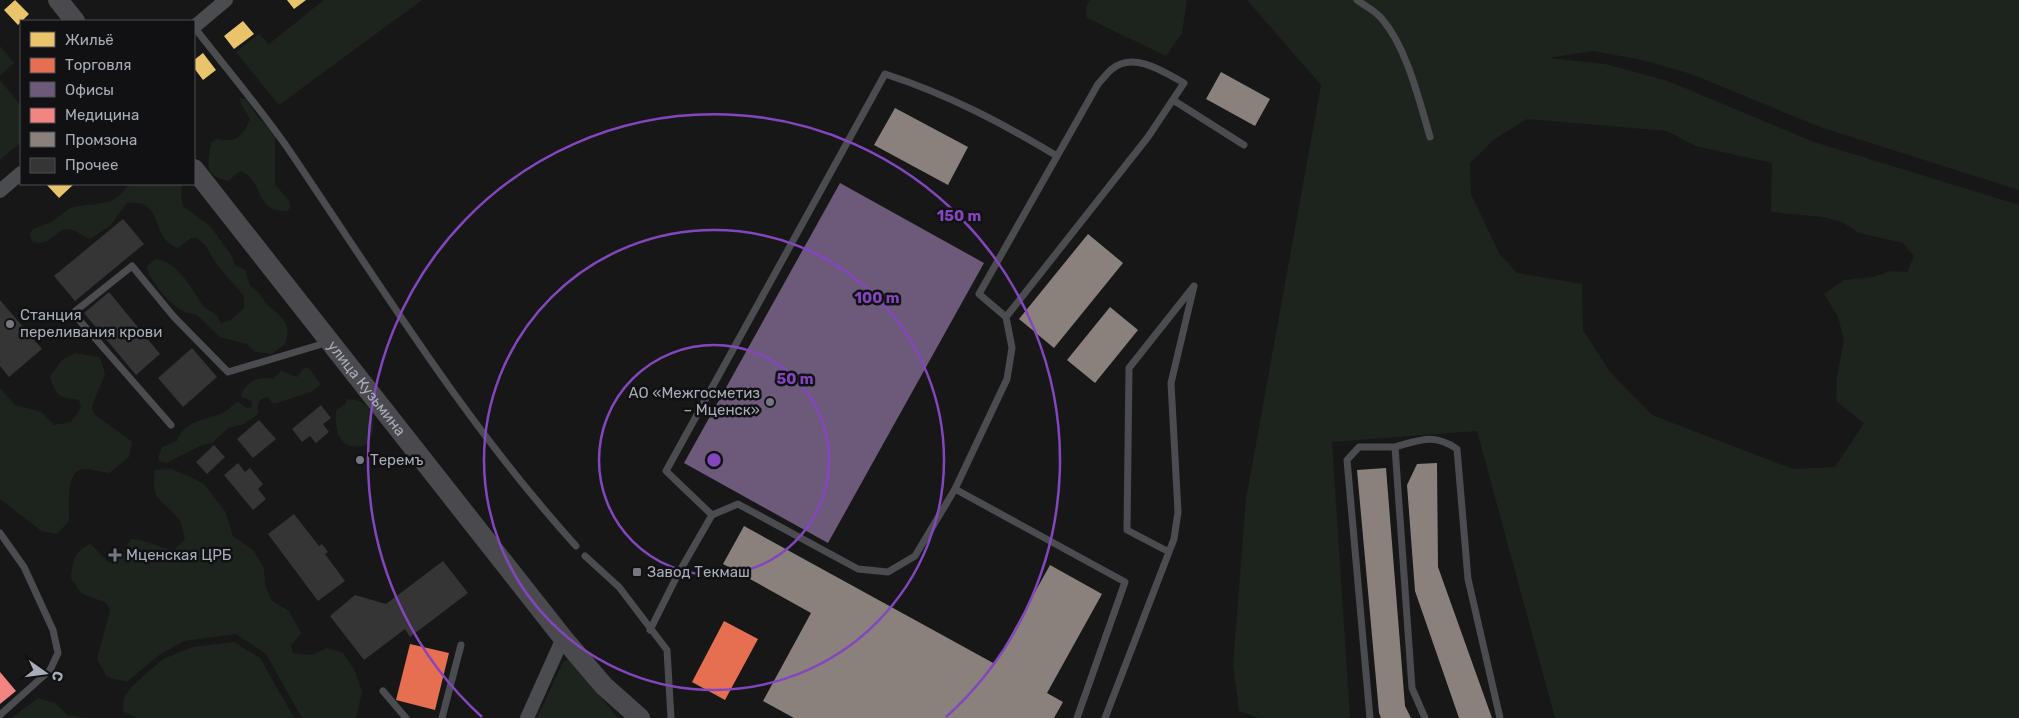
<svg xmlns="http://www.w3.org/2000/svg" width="2019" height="718" font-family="Rubik,sans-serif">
  <rect width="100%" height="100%" fill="#171717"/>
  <path fill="#1d241e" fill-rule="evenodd" d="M 324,0 L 422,0 L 279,105 L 236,52 L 259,34 L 269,44 Z
    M 1090,0 L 1187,0 L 1182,33 L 1166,56 L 1087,18 L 1086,7 Z
    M 1247,0 L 2019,0 L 2019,190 L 1820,127 L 1691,74 L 1642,60 L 1593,51 L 1549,58 L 1605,64 L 1668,81 L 1814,142 L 2019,205 L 2019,718 L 1555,718 L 1477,431 L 1332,442 L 1350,718 L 1259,718 L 1239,711 L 1233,665 L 1246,499 L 1321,85 ZM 1527,119 L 1667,131 L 1696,146 L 1772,163 L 1771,212 L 1823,217 L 1842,222 L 1859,233 L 1903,243 L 1914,256 L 1907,272 L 1890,271 L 1873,277 L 1844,280 L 1824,294 L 1838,317 L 1844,340 L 1837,376 L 1836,401 L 1864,423 L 1835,467 L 1793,469 L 1652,415 L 1610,372 L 1583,330 L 1582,284 L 1517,273 L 1499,253 L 1471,194 L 1470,163 L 1495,139 Z
    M 0,46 L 14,63 L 0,76 Z
    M 0,80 L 21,106 L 21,142 L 0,160 Z
    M 240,98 L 246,99 L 258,117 L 275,133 L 275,184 L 289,201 L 291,207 L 287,211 C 253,213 264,178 240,171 L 228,181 C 203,175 208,164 211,143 L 216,139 C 236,143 243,137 250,119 L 241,104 Z
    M 131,184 L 182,184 L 181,195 L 183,206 L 211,227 L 231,255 L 235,265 L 245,270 L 250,286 C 259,291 260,296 266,303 C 280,318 293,320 285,344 L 272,354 L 255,352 L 247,344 L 220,337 L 196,314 C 178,316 156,288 148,272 L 147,266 L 156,259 C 179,262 192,290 204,307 C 207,310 211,311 214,313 C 217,315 219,320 221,323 L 231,320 L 244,308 L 244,296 L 217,265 L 205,245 L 197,238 L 191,238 L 178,248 C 149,238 165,197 127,203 L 110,226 L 90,239 C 83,237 76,230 69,229 C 56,228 51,247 33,242 C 23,227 42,227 51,222 C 58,218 64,211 71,208 C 85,203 100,206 113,200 C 121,196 124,189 131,184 Z
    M 75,353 L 100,357 L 105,374 L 92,406 L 94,414 L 132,442 L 129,457 L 109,473 C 101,472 92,469 85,469 C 64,469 70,507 69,521 L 57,534 L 41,531 L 0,499 L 0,388 L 15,405 L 41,412 L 54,425 L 71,422 L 81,408 L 79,400 C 58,397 57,397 50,377 L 62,360 Z
    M 304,368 L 309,368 L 319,382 L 320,385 L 311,392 L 274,404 L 267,397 C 258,399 257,405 258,414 L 244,424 L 228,428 L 212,443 L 202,445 L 167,463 L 161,462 L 158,458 L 162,447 L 177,441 C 183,422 203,420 218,415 C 226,413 231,405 238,402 L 247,408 L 252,407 L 252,401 L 241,397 C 244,382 259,375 273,379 L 281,371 L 297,377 Z
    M 347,399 C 351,400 356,399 359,401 C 377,408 378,435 364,446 C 338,450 335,431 336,410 L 345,404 Z
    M 172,469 L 203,483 L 225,511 L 233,536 L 253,550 L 264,568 L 265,585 L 272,601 L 289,611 L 301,633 L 291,645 L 293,653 L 311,655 L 327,648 L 343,653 L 355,671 L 362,692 L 356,718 L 302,718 L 266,654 L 236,634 L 184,641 L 159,655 L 127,682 L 107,677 L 97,659 L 110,610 L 106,603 L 81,593 L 71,578 C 72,563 75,549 91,544 L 108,562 L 117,561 L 131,539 C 145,539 159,548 174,550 L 185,539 C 183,533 182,525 179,520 C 162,496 150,504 155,470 Z
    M 234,642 L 260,658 L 294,718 L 137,718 L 123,711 L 124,698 L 131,687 L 163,659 L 193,647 Z
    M 569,659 L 618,718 L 537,718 L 563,662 Z
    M 38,698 L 55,703 L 67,715 L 89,718 L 11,718 Z"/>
  <path fill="#e9c46a" d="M 15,0 L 29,14 L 18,25 L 4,10 Z
    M 287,0 L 306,0 L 294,9 Z
    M 243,21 L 254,34 L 234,49 L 224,36 Z
    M 203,53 L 216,70 L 203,80 L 194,68 L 194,60 Z
    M 46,184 L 74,184 L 59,198 Z"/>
  <path fill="#e76f51" d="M 724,621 L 758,639 L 725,700 L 692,682 Z
    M 410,644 L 449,653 L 435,710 L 396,700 Z"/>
  <path fill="#6d597a" d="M 840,183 L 984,263 L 828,543 L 684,463 Z"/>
  <path fill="#f28482" d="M 0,672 L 16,691 L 0,704 Z"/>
  <path fill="#8a817c" d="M 1221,72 L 1270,99 L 1255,126 L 1206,99 Z
    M 895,108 L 968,147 L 948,185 L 874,145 Z
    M 1088,234 L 1123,263 L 1054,348 L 1019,319 Z
    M 1110,307 L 1138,330 L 1095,383 L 1067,360 Z
    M 1437,463 L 1438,567 L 1492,718 L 1459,718 L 1415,591 L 1407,485 L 1417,464 Z
    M 1386,468 L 1405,706 L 1411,718 L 1381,718 L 1379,713 L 1357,470 Z
    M 744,526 L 995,664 L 1050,565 L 1102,594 L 1047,693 L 1063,702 L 1054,718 L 794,718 L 763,701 L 811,613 L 723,564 Z"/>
  <path fill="#353536" d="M 123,219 L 144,244 L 75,301 L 54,276 Z
    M 109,292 L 160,354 L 136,375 L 84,313 Z
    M 0,300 L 42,349 L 9,377 L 0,366 Z
    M 192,348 L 217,377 L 183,407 L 158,378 Z
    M 321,405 L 331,418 L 323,424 L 329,432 L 316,443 L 310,436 L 302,442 L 292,429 Z
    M 259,420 L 276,439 L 253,458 L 237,439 Z
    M 214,445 L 225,457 L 207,474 L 196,462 Z
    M 238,463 L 245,472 L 250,468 L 263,484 L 258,489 L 266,499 L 253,510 L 224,475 Z
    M 294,514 L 319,546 L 322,544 L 328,552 L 325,554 L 345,581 L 318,601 L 268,534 Z
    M 443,561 L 468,593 L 410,637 L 405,629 L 364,660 L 330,616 L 355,595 L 386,604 Z"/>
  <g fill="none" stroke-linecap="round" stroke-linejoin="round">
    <path stroke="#4b4c50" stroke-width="7" d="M 1357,0 C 1365,6 1376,11 1382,19 C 1407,48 1419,100 1430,137
      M 194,27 C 226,68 260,108 289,150 C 381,286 465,423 576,546
      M 1173,100 L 1244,145
      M 171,425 L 73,313 L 132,266 L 174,317 L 228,372 L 329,342
      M 955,489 L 1125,582 L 1077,718
      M 712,515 L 666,471 L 885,74 C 947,94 1002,123 1057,156
      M 0,533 L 24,567 L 53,630 L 58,653 L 50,670 L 0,715
      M 585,556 L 619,587 L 667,650 L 671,718
      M 650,630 L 678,574 L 712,515 L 738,504 L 858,569 L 888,572 L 915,556 L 955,489 L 1007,379 L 1012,348 L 1006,317 L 979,294 L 1098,84 C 1103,79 1107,73 1112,69 C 1134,51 1164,72 1184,83 L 1148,137 L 1006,317
      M 383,691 L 406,718
      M 442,718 L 461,645
      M 1105,718 L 1174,539 L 1178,512 L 1171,383 L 1194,286 L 1129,368 L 1127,530 L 1169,552
      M 1370,718 L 1347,460 L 1359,447 L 1395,447
      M 1425,718 L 1412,688 L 1395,447 C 1420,440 1434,433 1457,449 L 1468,579 L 1500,718"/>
    <path stroke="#4b4c50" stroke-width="14" d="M 194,27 L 226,0
      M 0,191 L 21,173
      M 527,718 L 563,638"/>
    <g stroke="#4a4a4e" stroke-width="20">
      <path d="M 58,0 L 75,21"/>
      <path id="s1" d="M 194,169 L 563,638 L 604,686 L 640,718"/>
    </g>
  </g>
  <g fill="none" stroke="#8446be" stroke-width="2.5">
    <circle cx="714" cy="460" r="115"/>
    <circle cx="714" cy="460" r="230"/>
    <path d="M482 717A346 346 0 1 1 946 717"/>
  </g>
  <g fill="#757880" stroke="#111113" stroke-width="2">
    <circle cx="10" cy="324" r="5"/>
    <circle cx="770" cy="402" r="5"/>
    <circle cx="360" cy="460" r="5"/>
    <path d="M112.5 547.5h5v5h5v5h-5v5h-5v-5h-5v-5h5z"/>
    <rect x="632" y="567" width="10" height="10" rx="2.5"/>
  </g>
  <g text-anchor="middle" stroke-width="5" stroke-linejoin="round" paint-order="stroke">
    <g font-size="15" fill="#a8adb8" stroke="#111113" text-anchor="start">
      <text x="20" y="320">Станция<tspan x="20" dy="17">переливания крови</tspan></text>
      <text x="760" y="398" text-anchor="end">АО «Межгосметиз<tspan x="760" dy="17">– Мценск»</tspan></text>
      <text x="370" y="465">Теремъ</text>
      <text x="126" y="560">Мценская ЦРБ</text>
      <text x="647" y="577">Завод Текмаш</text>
    </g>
    <g font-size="15" fill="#a8adb8" stroke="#111113">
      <text dy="5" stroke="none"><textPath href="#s1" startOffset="279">улица Кузьмина</textPath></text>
    </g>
  </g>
  <circle cx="714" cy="460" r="8" fill="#8446be" stroke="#111113" stroke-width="2.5"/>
  <g font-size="15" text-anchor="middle" font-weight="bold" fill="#8446be" stroke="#111113" stroke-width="5" stroke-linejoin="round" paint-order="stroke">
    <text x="959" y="221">150 m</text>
    <text x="877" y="303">100 m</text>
    <text x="795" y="384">50 m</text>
  </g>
  <rect x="20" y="20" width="175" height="165" fill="#111113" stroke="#4d4f55"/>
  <rect x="30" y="32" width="25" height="15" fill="#e9c46a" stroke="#4d4f55"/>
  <text x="65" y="45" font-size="15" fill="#a8adb8">Жильё</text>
  <rect x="30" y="58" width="25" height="15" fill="#e76f51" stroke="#4d4f55"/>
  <text x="65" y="70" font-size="15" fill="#a8adb8">Торговля</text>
  <rect x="30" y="82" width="25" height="15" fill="#6d597a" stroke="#4d4f55"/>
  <text x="65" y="95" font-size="15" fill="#a8adb8">Офисы</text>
  <rect x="30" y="108" width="25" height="15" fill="#f28482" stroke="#4d4f55"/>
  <text x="65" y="120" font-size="15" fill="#a8adb8">Медицина</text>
  <rect x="30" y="132" width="25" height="15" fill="#8a817c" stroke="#4d4f55"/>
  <text x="65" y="145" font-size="15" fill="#a8adb8">Промзона</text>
  <rect x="30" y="158" width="25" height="15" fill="#353536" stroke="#4d4f55"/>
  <text x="65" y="170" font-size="15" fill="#a8adb8">Прочее</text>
  <g transform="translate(45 673) rotate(104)" stroke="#111113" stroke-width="4" paint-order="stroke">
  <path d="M0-4L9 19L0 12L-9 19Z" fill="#a8adb8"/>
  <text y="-8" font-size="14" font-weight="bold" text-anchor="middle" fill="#a8adb8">С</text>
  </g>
</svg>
